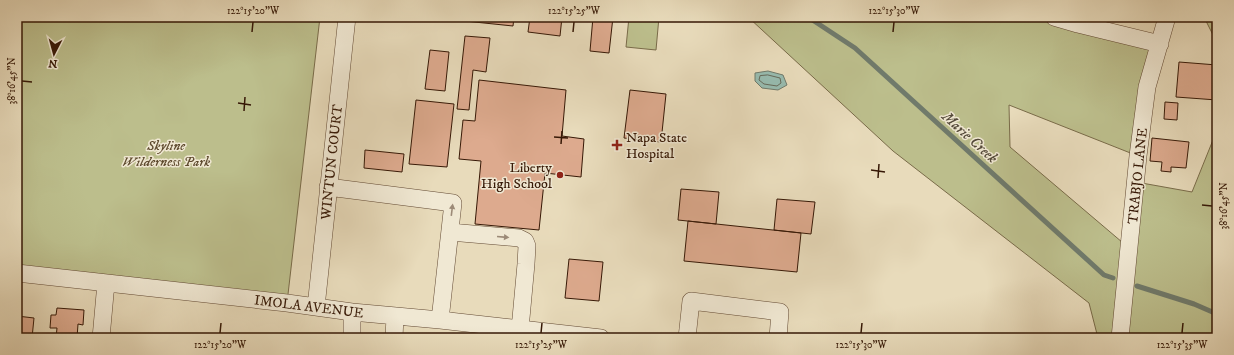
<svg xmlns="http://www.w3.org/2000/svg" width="1234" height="355" font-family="'IM FELL DW Pica',serif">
  <rect width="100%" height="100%" fill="#e8dbbb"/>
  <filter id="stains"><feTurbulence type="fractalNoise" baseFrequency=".005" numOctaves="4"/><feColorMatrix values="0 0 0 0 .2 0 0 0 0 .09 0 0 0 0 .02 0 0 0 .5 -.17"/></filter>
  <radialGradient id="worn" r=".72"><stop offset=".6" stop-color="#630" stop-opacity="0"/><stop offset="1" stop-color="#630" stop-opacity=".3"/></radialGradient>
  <path fill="#bcbe8c" stroke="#796b49" d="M 17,17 L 320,17 L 287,303 L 17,273 Z
    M 629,17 L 659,17 L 656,50 L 626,47 Z
    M 748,17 L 1054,17 L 1160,44 L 1138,156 L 1009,105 L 1010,147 L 1129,248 L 1136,182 L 1192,192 L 1217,130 L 1217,338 L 1098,338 L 1089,303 L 893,151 Z
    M 1204,17 L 1217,17 L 1217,43 Z"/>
  <path fill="#97bbaf" stroke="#707a6b" d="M 768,71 L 783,75 L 787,85 L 778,90 L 762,88 L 755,81 L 755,73 Z"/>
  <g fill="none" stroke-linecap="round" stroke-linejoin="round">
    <path stroke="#666a5a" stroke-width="1" d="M 768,75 L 780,78 L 781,83 L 777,86 L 764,84 L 759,80 L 760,76 Z"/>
    <path stroke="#707a6b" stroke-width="5" d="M 808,17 L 855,48 L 1104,275 L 1113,278
      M 1137,286 L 1194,304 L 1217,314"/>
  </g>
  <path fill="#ddaa8e" stroke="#361806" d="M 455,17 L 514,17 L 513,26 L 455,20 Z
    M 530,17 L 562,17 L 560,36 L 528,32 Z
    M 593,17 L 613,17 L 609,53 L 590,51 Z
    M 465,36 L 490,38 L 486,72 L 473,70 L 469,110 L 457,109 Z
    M 430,50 L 449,52 L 445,91 L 425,89 Z
    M 1179,62 L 1217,65 L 1217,100 L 1176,97 Z
    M 479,80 L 566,90 L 562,136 L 584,139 L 581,177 L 545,173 L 539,230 L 475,224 L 481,161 L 459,159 L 463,120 L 475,121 Z
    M 630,90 L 666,94 L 661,142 L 624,138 Z
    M 416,100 L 454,104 L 447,167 L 409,164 Z
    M 1165,102 L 1178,103 L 1177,120 L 1164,119 Z
    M 1152,138 L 1189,142 L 1186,168 L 1171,167 L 1171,172 L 1161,171 L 1162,162 L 1150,161 Z
    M 365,150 L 404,154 L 402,172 L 364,168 Z
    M 681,189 L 719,192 L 716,224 L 678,220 Z
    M 777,199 L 815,202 L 811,234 L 774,230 Z
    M 688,221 L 801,233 L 797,272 L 684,261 Z
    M 569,259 L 603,262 L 599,301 L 565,298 Z
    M 57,308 L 84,310 L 83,325 L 78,324 L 77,338 L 56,338 L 57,328 L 50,328 L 51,315 L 56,315 Z
    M 17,316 L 34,318 L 32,338 L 17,338 Z"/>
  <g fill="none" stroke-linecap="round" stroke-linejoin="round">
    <g stroke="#624933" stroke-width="18">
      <path id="minor" d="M 1054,17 L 1078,24 L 1160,44
        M 328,187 L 453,203 L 440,320
        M 450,232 L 519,238 L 525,241 L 527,246 L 526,264 L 520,329
        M 17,273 L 287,303 L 352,312 L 440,320 L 601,338
        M 316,307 L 347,17
        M 101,338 L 106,283
        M 352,338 L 352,312
        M 394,338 L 395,316
        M 687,338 L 691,301 L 780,312 L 778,338
        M 1120,338 L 1138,156 L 1147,87 L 1167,17"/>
    </g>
    <use href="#minor" stroke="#f0e8d3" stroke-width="17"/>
  </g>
  <defs><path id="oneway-solid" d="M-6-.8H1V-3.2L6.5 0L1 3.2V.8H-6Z"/></defs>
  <g fill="#9c8a77">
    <use href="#oneway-solid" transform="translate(452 210) rotate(-83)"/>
    <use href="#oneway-solid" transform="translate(503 237) rotate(5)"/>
  </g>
  <path fill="none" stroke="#361806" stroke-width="1.5" d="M 252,32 L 253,22M 573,32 L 574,22M 893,32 L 894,22M 22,81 L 32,82M 238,103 L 251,105M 244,111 L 245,97M 554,137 L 568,138M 561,144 L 562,131M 871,170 L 885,172M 878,178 L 879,164M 1202,205 L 1212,206M 220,333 L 221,323M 541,333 L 542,323M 861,333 L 862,323M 1182,333 L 1183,323"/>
  <g fill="#8f2418" stroke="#f0e8d3" stroke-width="1.5">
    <path d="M615 139h4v4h4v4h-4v4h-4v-4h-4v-4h4z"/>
    <circle cx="560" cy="175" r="4"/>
  </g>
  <g text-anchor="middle" stroke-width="3" stroke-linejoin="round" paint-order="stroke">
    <g font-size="14" fill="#361806" stroke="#f0e8d3" text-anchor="start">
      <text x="626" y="142">Napa State<tspan x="626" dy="16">Hospital</tspan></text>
      <text x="552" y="172" text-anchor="end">Liberty<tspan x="552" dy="16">High School</tspan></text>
    </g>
    <g font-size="14" font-style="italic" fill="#5e4a2e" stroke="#f0e8d3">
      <text x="166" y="150">Skyline<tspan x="166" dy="16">Wilderness Park</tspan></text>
    </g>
    <g font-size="14" fill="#361806" stroke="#f0e8d3">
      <text transform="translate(331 162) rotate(-84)" y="5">WINTUN COURT</text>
      <text transform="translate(1137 176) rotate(-84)" y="5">TRABJO LANE</text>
      <text transform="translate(309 306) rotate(7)" y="5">IMOLA AVENUE</text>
    </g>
    <g font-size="15" font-style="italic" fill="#534939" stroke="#f0e8d3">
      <text transform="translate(970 137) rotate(42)" y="5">Marie Creek</text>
    </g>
  </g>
  <rect width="1234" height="355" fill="none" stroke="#e8dbbb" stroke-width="44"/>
  <g transform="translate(54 54) rotate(186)" stroke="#f0e8d3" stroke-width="3" paint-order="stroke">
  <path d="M0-3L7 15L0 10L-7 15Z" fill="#361806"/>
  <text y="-6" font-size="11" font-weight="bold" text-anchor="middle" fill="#361806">N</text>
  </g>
  <rect x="22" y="22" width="1190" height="311" fill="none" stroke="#361806" stroke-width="1.5"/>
  <g font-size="10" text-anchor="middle" fill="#361806">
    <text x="253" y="14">122°15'20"W</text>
    <text x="574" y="14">122°15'25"W</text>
    <text x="894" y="14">122°15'30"W</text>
    <text transform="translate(11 81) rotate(-90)" y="4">38°16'45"N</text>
    <text transform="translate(1223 206) rotate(-90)" y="4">38°16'45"N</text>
    <text x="220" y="348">122°15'20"W</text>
    <text x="541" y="348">122°15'25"W</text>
    <text x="861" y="348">122°15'30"W</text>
    <text x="1182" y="348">122°15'35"W</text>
  </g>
  <rect width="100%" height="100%" filter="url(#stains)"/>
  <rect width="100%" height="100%" fill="url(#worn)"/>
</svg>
